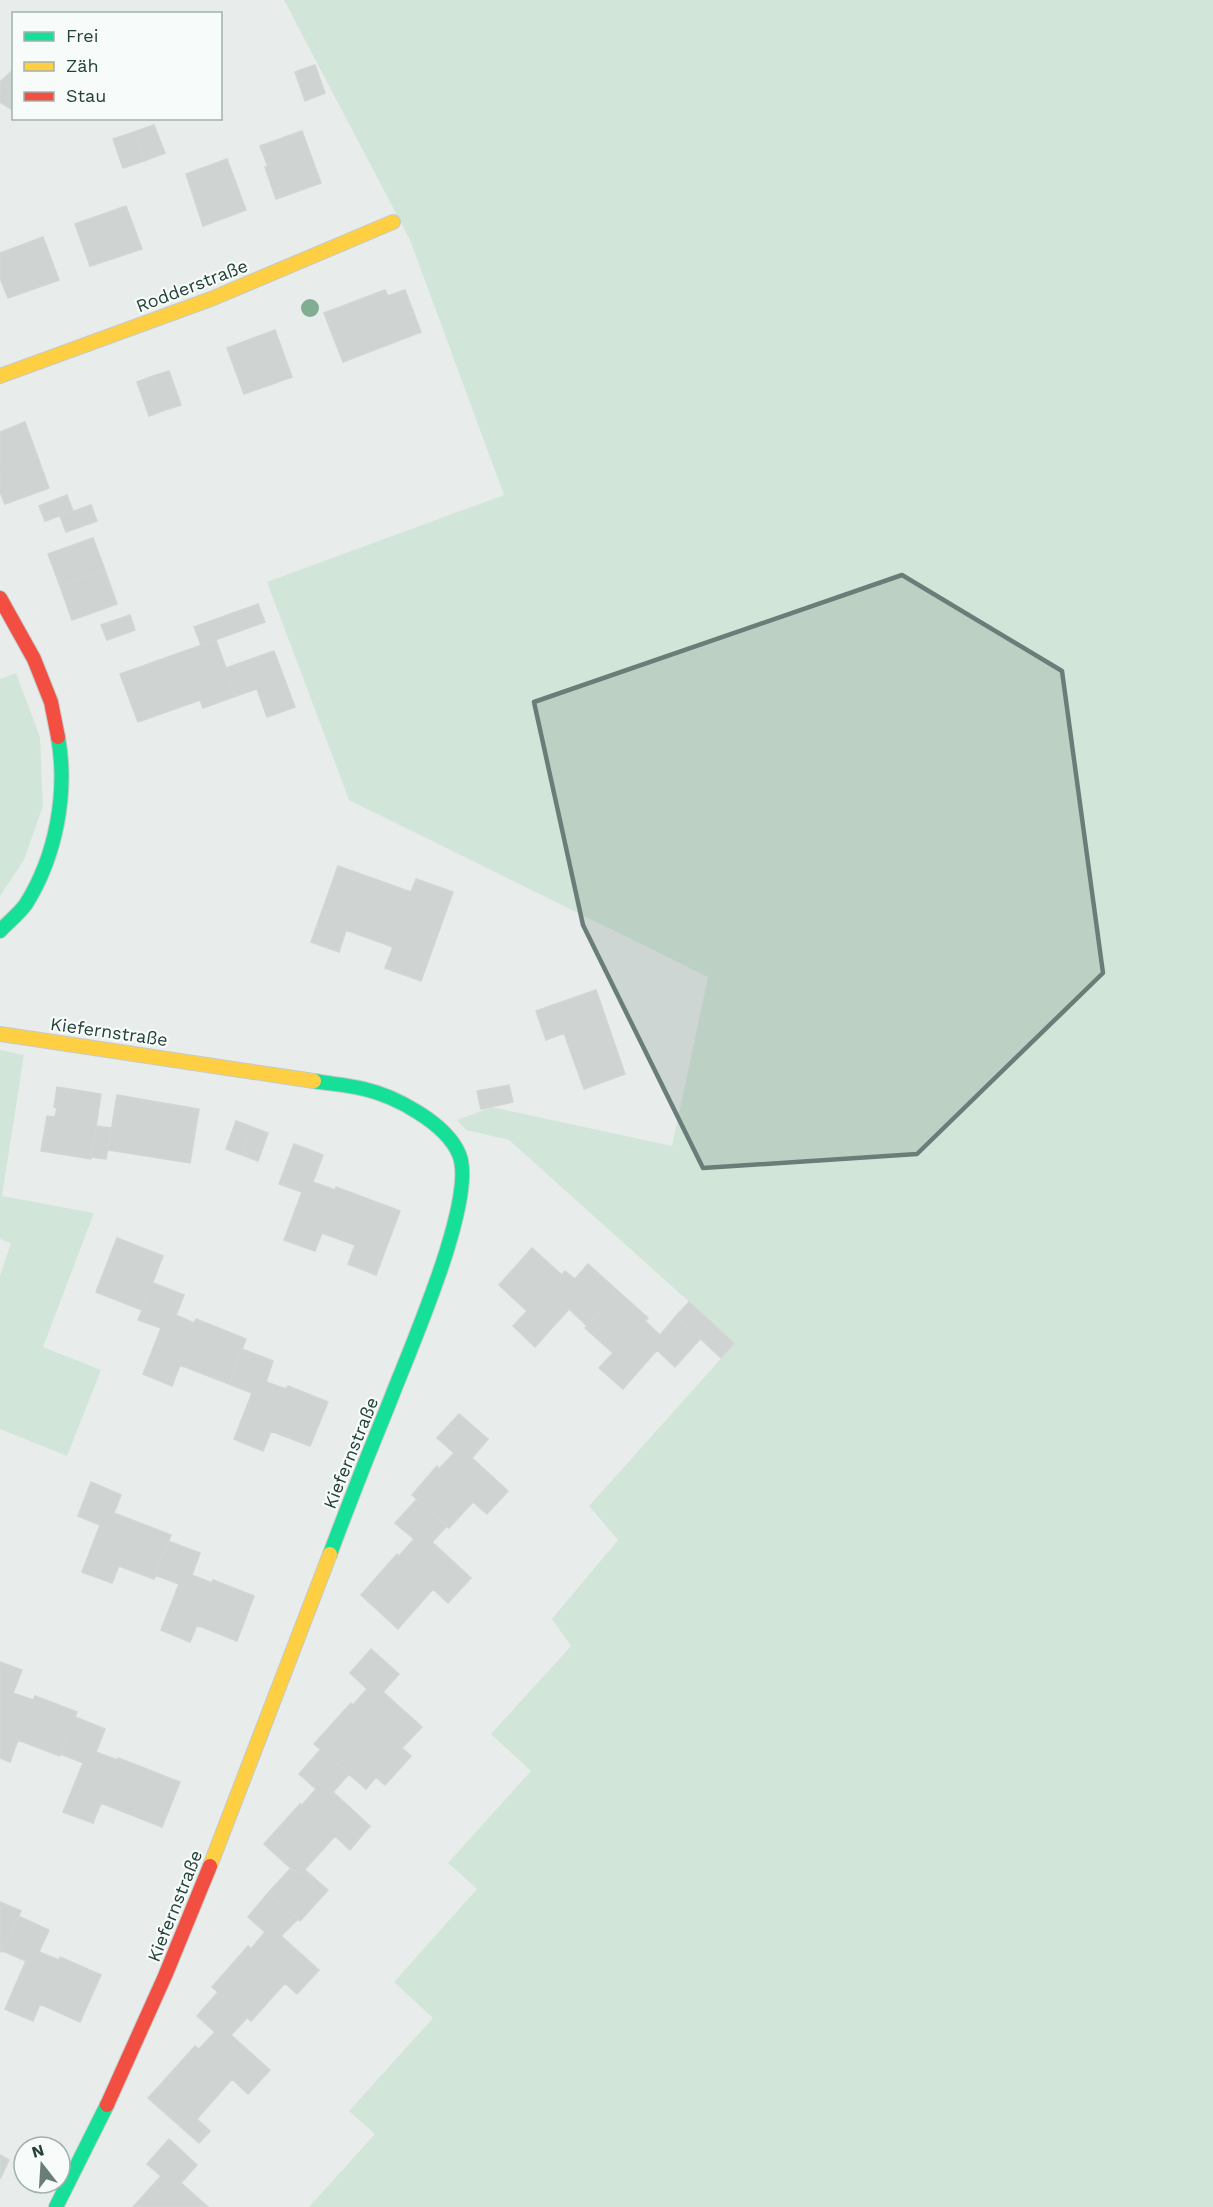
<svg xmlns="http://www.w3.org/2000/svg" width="1213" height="2207" font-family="'Work Sans',sans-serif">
  <rect width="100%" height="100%" fill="#e8edeb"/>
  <path fill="#d1e6d8" d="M 284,0 L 1213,0 L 1213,2207 L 309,2207 L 375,2134 L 349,2111 L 433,2018 L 394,1982 L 477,1889 L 448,1863 L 531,1771 L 491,1734 L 571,1646 L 552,1619 L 618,1540 L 589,1506 L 735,1343 L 509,1140 L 466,1130 L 457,1120 L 492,1107 L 672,1146 L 708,977 L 349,800 L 267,582 L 504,495 L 410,240 Z
    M 16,673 L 40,737 L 43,806 L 24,860 L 0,896 L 0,679 Z
    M 0,1050 L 24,1055 L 2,1196 L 94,1213 L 43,1347 L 101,1370 L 67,1456 L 0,1429 L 0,1276 L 11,1243 L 0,1239 Z"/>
  <path fill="#cfd4d2" stroke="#d1d6d4" stroke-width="1.5" d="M 315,65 L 325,93 L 305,101 L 295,72 Z
    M 14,69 L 14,90 L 1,81 Z
    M 1,81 L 14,90 L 14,111 L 0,102 Z
    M 154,125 L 165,153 L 144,161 L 134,132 Z
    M 302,131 L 321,183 L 276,199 L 265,167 L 268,167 L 260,146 Z
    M 134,132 L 144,161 L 123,168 L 113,139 Z
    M 227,159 L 246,210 L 203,226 L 186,174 Z
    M 126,206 L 142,249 L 90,266 L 75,224 Z
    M 43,237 L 59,280 L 8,298 L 0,278 L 0,253 Z
    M 385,290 L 388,296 L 405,290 L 421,332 L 343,362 L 324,313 Z
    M 275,330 L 292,377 L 244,394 L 227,348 Z
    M 169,371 L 181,405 L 165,410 L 153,376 Z
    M 153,376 L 165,410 L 149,416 L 137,382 Z
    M 25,422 L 37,455 L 0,469 L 0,432 Z
    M 37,455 L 49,488 L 5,504 L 0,492 L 0,469 Z
    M 67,495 L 73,511 L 45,521 L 39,506 Z
    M 91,505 L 97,521 L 66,532 L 60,516 Z
    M 93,538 L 105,570 L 60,586 L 48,554 Z
    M 105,570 L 117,604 L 72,620 L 60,586 Z
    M 258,604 L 265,622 L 201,645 L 194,627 Z
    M 130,615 L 135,630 L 107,640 L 101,625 Z
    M 216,640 L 236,696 L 203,708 L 200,700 L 138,722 L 120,674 Z
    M 274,651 L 295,707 L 267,717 L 257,689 L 236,696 L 226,668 Z
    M 338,866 L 411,892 L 416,879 L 453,892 L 421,981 L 385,968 L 393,947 L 346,930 L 339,952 L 311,942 Z
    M 596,990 L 625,1074 L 584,1089 L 564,1033 L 546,1040 L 536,1011 Z
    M 509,1085 L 513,1102 L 481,1109 L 477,1091 Z
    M 57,1087 L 101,1094 L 91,1159 L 41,1151 L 47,1116 L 55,1117 L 57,1108 L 54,1107 Z
    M 117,1095 L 199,1109 L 190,1163 L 108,1150 Z
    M 236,1121 L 252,1127 L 242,1155 L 226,1149 Z
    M 96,1126 L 111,1128 L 106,1159 L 91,1157 Z
    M 252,1127 L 268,1133 L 258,1161 L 242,1155 Z
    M 294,1144 L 323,1155 L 313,1182 L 335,1190 L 336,1187 L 400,1211 L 376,1275 L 348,1264 L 355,1245 L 322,1233 L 315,1251 L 284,1240 L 302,1192 L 279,1184 Z
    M 117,1238 L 163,1256 L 142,1310 L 96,1292 Z
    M 532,1248 L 562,1275 L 565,1271 L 575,1279 L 588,1264 L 618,1291 L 586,1325 L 569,1309 L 535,1347 L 513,1326 L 527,1311 L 499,1285 Z
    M 153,1283 L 184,1295 L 176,1315 L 194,1323 L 196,1319 L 246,1339 L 229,1384 L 180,1365 L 172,1386 L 143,1374 L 161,1328 L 138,1320 Z
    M 618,1291 L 648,1318 L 645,1321 L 660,1335 L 676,1316 L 701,1338 L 675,1367 L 657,1350 L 623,1389 L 599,1368 L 613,1353 L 585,1328 Z
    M 689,1302 L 734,1343 L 721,1358 L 676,1316 Z
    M 242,1349 L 273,1361 L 266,1382 L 286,1389 L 288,1386 L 328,1402 L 310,1446 L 271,1431 L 263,1451 L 234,1439 L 252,1393 L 229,1384 Z
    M 459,1414 L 488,1439 L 472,1458 L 508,1491 L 487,1514 L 473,1502 L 449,1528 L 412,1495 L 437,1466 L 439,1469 L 454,1453 L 437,1438 Z
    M 91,1482 L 121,1495 L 114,1513 L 171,1535 L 154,1579 L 119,1566 L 112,1583 L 82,1572 L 100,1525 L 78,1516 Z
    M 417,1499 L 447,1526 L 432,1542 L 471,1578 L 448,1603 L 433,1589 L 398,1629 L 361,1595 L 397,1554 L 399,1556 L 414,1539 L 395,1523 Z
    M 168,1541 L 200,1553 L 192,1575 L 212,1583 L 213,1580 L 254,1596 L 237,1641 L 197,1625 L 190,1642 L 161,1630 L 179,1584 L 155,1575 Z
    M 371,1649 L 399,1674 L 383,1692 L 422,1727 L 402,1748 L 411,1756 L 385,1785 L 376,1777 L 366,1789 L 314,1744 L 351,1703 L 353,1705 L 367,1689 L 350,1673 Z
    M 0,1662 L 22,1670 L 13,1693 L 33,1700 L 35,1696 L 77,1712 L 60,1756 L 18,1740 L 10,1762 L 0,1758 Z
    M 75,1717 L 105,1729 L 96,1752 L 117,1760 L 118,1758 L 180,1782 L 162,1827 L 101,1803 L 93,1823 L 63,1812 L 83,1763 L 61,1754 Z
    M 321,1749 L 349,1774 L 333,1792 L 370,1826 L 350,1850 L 335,1836 L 299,1876 L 264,1844 L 300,1804 L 302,1805 L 316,1789 L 299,1774 Z
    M 291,1868 L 299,1876 L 305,1870 L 328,1890 L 300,1921 L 268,1893 Z
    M 268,1893 L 298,1919 L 281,1936 L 319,1970 L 297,1994 L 285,1983 L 251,2021 L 212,1987 L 248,1946 L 251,1949 L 265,1932 L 248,1917 Z
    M 0,1902 L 21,1911 L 2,1952 L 0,1951 Z
    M 18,1916 L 49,1930 L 39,1952 L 59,1960 L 60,1957 L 101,1975 L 80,2022 L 40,2004 L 33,2021 L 5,2009 L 26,1961 L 3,1951 Z
    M 218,1992 L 247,2018 L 231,2035 L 270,2070 L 248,2094 L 232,2079 L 197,2119 L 160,2085 L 195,2046 L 199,2049 L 215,2032 L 197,2016 Z
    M 160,2085 L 210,2131 L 199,2143 L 148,2098 Z
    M 169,2139 L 197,2165 L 181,2183 L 208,2207 L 133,2207 L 161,2176 L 147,2164 Z
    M 0,2155 L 9,2160 L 0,2179 Z"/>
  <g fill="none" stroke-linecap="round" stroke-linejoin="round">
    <g stroke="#c3cbc8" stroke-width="16">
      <path id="fast" d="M 0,931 C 8,922 19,914 26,904 C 56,856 68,793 58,737
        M 314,1081 C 331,1084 348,1085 364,1089 C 395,1096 446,1123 459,1154 C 478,1198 408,1353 390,1401 C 369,1452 349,1503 330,1554
        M 56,2207 L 107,2105"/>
    </g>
    <g stroke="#c3cbc8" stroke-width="16">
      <path id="slow" d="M 0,376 L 211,299 L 393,222
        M 0,1034 L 314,1081
        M 210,1866 L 330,1554"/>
    </g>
    <g stroke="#c3cbc8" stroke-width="16">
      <path id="jam" d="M 0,598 L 34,659 L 51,702 L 58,737
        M 107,2105 L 165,1976 L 210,1866"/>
    </g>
    <use href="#fast" stroke="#16e098" stroke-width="14"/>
    <use href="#slow" stroke="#ffcf43" stroke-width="14"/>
    <use href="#jam" stroke="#f24e42" stroke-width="14"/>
  </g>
  <circle fill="#81ae93" cx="310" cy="308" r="9"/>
  <path fill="#697e78" fill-opacity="0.2" stroke="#697e78" stroke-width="4.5" stroke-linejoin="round" d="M 902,575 L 1062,671 L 1103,973 L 917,1154 L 703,1168 L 583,925 L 534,702 Z"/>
  <g text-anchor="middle" stroke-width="4.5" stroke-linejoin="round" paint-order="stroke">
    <g font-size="18" fill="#24423a" stroke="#f7fbf9">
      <text transform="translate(192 286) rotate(-21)" y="6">Rodderstraße</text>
      <text transform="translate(109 1032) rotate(8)" y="6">Kiefernstraße</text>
      <text transform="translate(351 1453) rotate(-68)" y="6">Kiefernstraße</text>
      <text transform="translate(175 1906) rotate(-68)" y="6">Kiefernstraße</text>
    </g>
  </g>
  <rect x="12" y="12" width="210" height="108" fill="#f7fbf9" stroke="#a3b1ad" stroke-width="1.5"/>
  <rect x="24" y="32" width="30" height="9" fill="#16e098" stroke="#a3b1ad" stroke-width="1.5"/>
  <text x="66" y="42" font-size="18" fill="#24423a">Frei</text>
  <rect x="24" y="62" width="30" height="9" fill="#ffcf43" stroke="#a3b1ad" stroke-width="1.5"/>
  <text x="66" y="72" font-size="18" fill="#24423a">Zäh</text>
  <rect x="24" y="92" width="30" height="9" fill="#f24e42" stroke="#a3b1ad" stroke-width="1.5"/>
  <text x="66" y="102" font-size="18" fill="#24423a">Stau</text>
  <g transform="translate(42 2165) rotate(343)"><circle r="28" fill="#f7fbf9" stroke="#a3b1ad" stroke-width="1.5"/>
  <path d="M0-4.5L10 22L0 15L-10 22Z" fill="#697e78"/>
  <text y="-9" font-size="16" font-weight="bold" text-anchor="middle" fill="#24423a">N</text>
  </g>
</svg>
